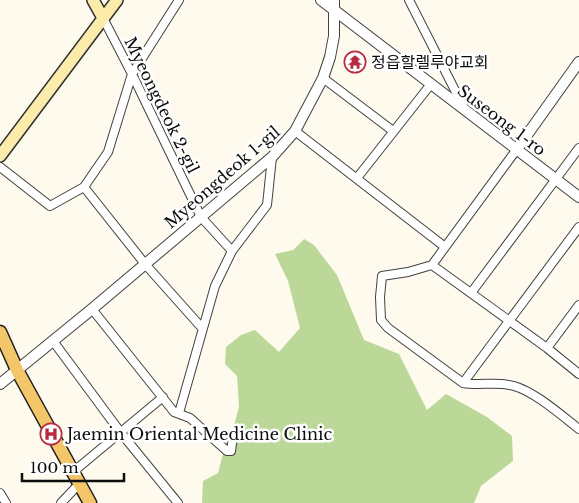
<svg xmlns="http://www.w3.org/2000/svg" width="579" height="503" font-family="'Libre Baskerville','Noto Sans KR',serif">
  <rect width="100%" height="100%" fill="#fefaee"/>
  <path fill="#bbd899" d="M 304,239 L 314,245 L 337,275 L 364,340 L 399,354 L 427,410 L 446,394 L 487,417 L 512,436 L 513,461 L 481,486 L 474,503 L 202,503 L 203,481 L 218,473 L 225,446 L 233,429 L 239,407 L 237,376 L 225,364 L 226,347 L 241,335 L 255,330 L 279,352 L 300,328 L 288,281 L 275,254 L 293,250 Z"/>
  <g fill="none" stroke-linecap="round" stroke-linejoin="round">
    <g stroke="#404040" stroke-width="10">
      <path id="minor" d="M 409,0 L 464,108
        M 103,18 L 132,74 L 201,217 L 232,251
        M 323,78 L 393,131
        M 295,131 L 445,247
        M 517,149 L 432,265 L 408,272 L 382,276 L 380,297 L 381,320 L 388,328 L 463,383 C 480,386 497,381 514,386 C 535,392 561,415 579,429
        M 0,167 L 50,206 L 84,187 L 108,152 L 132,74 L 179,0
        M 357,178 L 431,84
        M 84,187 L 145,264 L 202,328
        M 432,265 L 547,348 L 579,374
        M 471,293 L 579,148
        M 92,309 L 174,412 L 190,418 L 227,451 L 231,451 L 233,437
        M 53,341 L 121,433 L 178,503
        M 547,348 L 579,305
        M 463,383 L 579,227
        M 179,413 L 215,286 L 232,251 L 267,205 L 272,157
        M 73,472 L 163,397
        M 0,493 L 6,503
        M 61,503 L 79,484"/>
    </g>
    <g stroke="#404040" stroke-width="12">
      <path id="tertiary" d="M 321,0 L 579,197
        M 517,149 L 579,62
        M 0,384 L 92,309 L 272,157 L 295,131 L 323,78 L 330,57 L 334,36 L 334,0"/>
    </g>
    <g stroke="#2f2f2f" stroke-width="14">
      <path id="secondary" d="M 93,0 L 103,18
        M 0,156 L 117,0"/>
    </g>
    <g stroke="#1e1e1e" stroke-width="15">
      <path id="primary" d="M 0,332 L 17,370 L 90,503"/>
    </g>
    <use href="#minor" stroke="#fff" stroke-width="8"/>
    <use href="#tertiary" stroke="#fff" stroke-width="10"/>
    <use href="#secondary" stroke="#fcecac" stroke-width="11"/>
    <use href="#primary" stroke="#f3c66a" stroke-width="12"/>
  </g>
  <defs>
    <g id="temple-ring" transform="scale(1.125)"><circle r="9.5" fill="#fff" stroke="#b82b3e" stroke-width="1.5"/><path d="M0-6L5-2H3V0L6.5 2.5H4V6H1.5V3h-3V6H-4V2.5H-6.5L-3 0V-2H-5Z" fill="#b82b3e"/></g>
    <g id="hospital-ring" transform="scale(1.125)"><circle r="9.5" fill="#fff" stroke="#b82b3e" stroke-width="1.5"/><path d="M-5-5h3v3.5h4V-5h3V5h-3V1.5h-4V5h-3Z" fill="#b82b3e"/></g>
  </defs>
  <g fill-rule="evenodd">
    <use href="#temple-ring" x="355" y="62"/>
    <use href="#hospital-ring" x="51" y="434"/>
  </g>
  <g text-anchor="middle" stroke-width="5" stroke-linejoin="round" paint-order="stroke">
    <g font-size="16" fill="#0d0d0d" stroke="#fff" text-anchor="start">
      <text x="371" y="68">정읍할렐루야교회</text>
      <text x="67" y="440">Jaemin Oriental Medicine Clinic</text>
    </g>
    <g font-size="16" fill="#0d0d0d" stroke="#fff">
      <text transform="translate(162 105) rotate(64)" y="6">Myeongdeok 2-gil</text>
      <text transform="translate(502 120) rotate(37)" y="6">Suseong 1-ro</text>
      <text transform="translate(222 177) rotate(-41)" y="6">Myeongdeok 1-gil</text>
    </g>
  </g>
  <path d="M22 473v8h102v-8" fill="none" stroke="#0d0d0d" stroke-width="2.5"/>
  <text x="30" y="473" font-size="15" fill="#0d0d0d" stroke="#ffffff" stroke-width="4" paint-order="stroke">100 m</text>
</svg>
